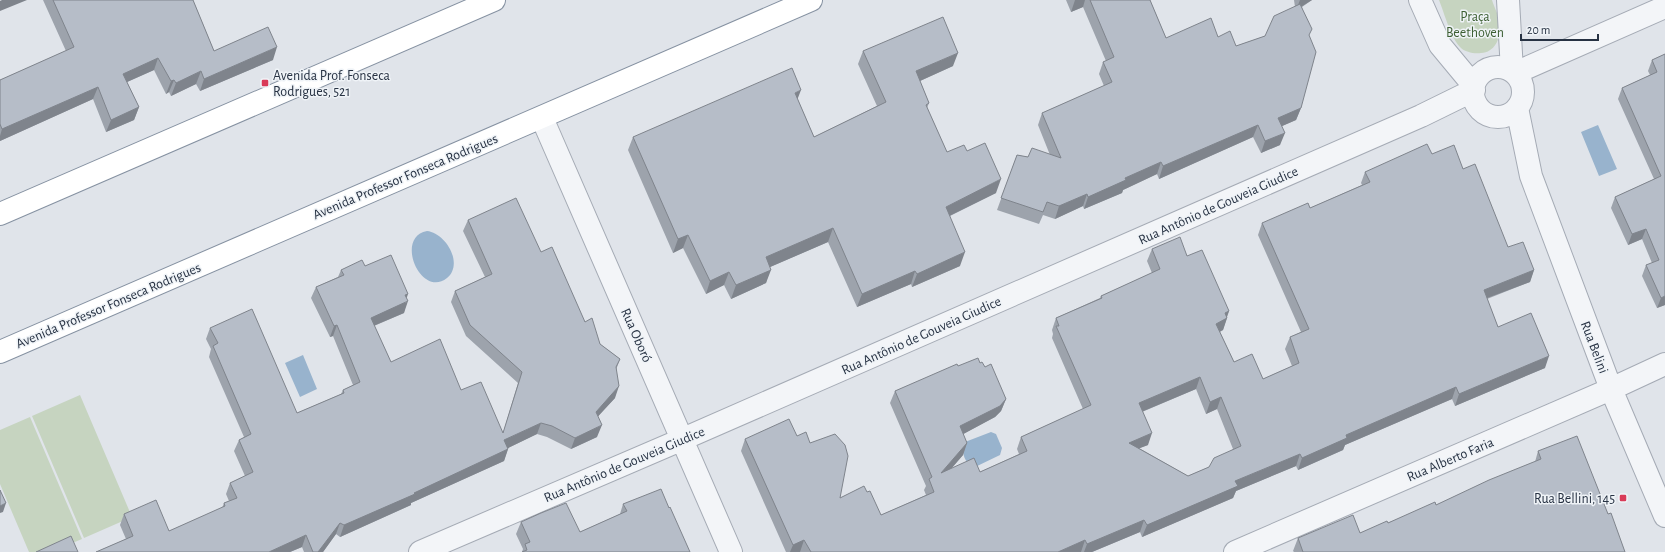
<svg xmlns="http://www.w3.org/2000/svg" width="1665" height="552" font-family="'Alegreya Sans',sans-serif">
  <rect width="100%" height="100%" fill="#e0e4ea"/>
  <path fill="#c6d4c0" d="M 1439,0 L 1492,0 C 1494,7 1499,16 1500,23 C 1501,37 1496,52 1481,53 C 1474,54 1465,52 1461,48 C 1451,39 1444,12 1439,0 Z
    M 80,395 L 132,517 L 84,538 L 32,416 Z
    M 30,417 L 82,539 L 51,552 L 29,552 L 0,484 L 0,430 Z"/>
  <path fill="#98b3cd" d="M 1598,125 L 1617,169 L 1599,176 L 1581,132 Z
    M 427,231 C 446,233 464,264 447,278 C 421,299 394,237 427,231 Z
    M 303,355 L 317,389 L 300,397 L 285,363 Z
    M 991,432 L 996,434 L 1002,448 L 1000,455 L 973,468 C 964,460 961,454 965,442 Z"/>
  <g fill="none" stroke-linecap="round" stroke-linejoin="round">
    <g stroke="#a5abb5" stroke-width="24">
      <path id="minor" d="M 1420,0 L 1440,45 L 1474,86
        M 1508,0 L 1512,71
        M1473 92a25 25 0 1 1 50 0a25 25 0 1 1-50 0Z
        M 1515,73 L 1665,7
        M 1517,108 L 1531,176 L 1611,389 L 1665,516
        M 542,118 L 731,552
        M 420,552 L 683,439 L 1421,116 L 1474,90
        M 1235,552 L 1611,389 L 1665,364"/>
    </g>
    <g stroke="#8692a2" stroke-width="24">
      <path id="highway" d="M 0,214 L 494,0
        M 0,352 L 811,0"/>
    </g>
    <use href="#minor" stroke="#f3f5f8" stroke-width="22"/>
    <use href="#highway" stroke="#fff" stroke-width="22"/>
  </g>
  <path fill="#9da3ac" fill-rule="evenodd" d="M 43,0 L 193,0 L 214,51 L 273,60 L 200,91 L 196,84 L 171,96 L 169,92 L 166,94 L 154,70 L 127,82 L 139,107 L 134,120 L 106,132 L 93,99 L 0,141 L 0,80 L 66,51 Z
    M 1066,0 L 1150,0 L 1166,38 L 1218,37 L 1236,46 L 1265,36 L 1295,7 L 1294,0 L 1312,0 L 1302,7 L 1309,36 L 1301,108 L 1296,120 L 1282,126 L 1280,145 L 1261,153 L 1253,137 L 1159,179 L 1157,174 L 1123,190 L 1122,193 L 1084,209 L 1083,206 L 1055,219 L 1043,215 L 1039,224 L 997,210 L 1017,155 L 1028,157 L 1050,155 L 1038,125 L 1042,113 L 1104,86 L 1099,74 L 1103,62 L 1106,61 L 1083,7 L 1071,12 Z
    M 863,51 L 953,66 L 920,81 L 929,103 L 927,108 L 947,152 L 967,151 L 996,193 L 950,216 L 960,266 L 912,287 L 911,284 L 857,307 L 828,242 L 770,267 L 766,283 L 731,299 L 724,285 L 706,294 L 683,248 L 673,253 L 628,150 L 633,137 L 798,100 L 814,137 L 877,106 L 858,64 Z
    M 1665,54 L 1665,305 L 1657,308 L 1642,276 L 1646,265 L 1652,263 L 1642,239 L 1628,245 L 1611,208 L 1615,197 L 1654,179 L 1618,99 L 1622,88 L 1650,75 L 1648,71 L 1652,60 Z
    M 1432,154 L 1463,169 L 1508,247 L 1534,270 L 1530,282 L 1487,299 L 1498,327 L 1545,368 L 1455,406 L 1452,399 L 1345,445 L 1343,450 L 1298,470 L 1296,466 L 1236,491 L 1233,498 L 1142,537 L 1140,532 L 1092,552 L 786,552 L 741,451 L 745,439 L 797,436 L 810,443 L 840,498 L 867,492 L 881,515 L 926,495 L 924,490 L 926,486 L 890,403 L 895,391 L 958,366 L 980,363 L 985,367 L 1006,399 L 1001,411 L 995,417 L 963,434 L 967,443 L 963,455 L 951,469 L 980,472 L 1019,454 L 1017,449 L 1021,437 L 1083,409 L 1052,338 L 1053,334 L 1052,330 L 1056,318 L 1100,298 L 1101,296 L 1152,273 L 1147,261 L 1152,249 L 1187,256 L 1229,311 L 1227,317 L 1227,318 L 1223,330 L 1220,332 L 1234,362 L 1263,379 L 1292,366 L 1285,349 L 1290,337 L 1301,332 L 1258,235 L 1262,223 L 1310,208 L 1362,185 L 1361,183 L 1365,172 ZM 1196,389 L 1206,414 L 1217,409 L 1233,449 L 1209,467 L 1188,476 L 1139,448 L 1148,445 L 1142,412 Z
    M 468,220 L 541,252 L 585,322 L 600,344 L 620,359 L 616,370 L 615,398 L 598,416 L 597,437 L 571,449 L 547,437 L 537,434 L 508,448 L 508,449 L 504,461 L 411,503 L 411,505 L 340,537 L 336,534 L 323,552 L 304,552 L 302,547 L 290,552 L 96,552 L 126,539 L 120,525 L 124,514 L 169,531 L 222,508 L 224,503 L 229,501 L 226,494 L 230,483 L 245,476 L 234,451 L 239,440 L 244,437 L 209,357 L 211,349 L 206,339 L 210,328 L 297,413 L 341,394 L 343,390 L 353,385 L 333,336 L 330,337 L 311,298 L 316,287 L 338,277 L 341,270 L 365,266 L 406,298 L 404,313 L 374,326 L 391,362 L 461,390 L 503,433 L 518,383 L 466,336 L 451,302 L 455,291 L 485,277 L 463,231 Z
    M 1538,451 L 1608,514 L 1625,552 L 1294,552 L 1293,551 L 1298,538 L 1360,533 L 1436,505 L 1535,462 Z
    M 623,504 L 669,508 L 522,552 L 523,549 L 516,534 L 521,522 L 580,532 L 620,514 Z"/>
  <path fill="#7f848c" d="M 2,0 L 27,0 L 0,11 L 0,1 Z
    M 1075,0 L 1085,0 L 1083,7 L 1071,12 Z
    M 1300,0 L 1312,0 L 1296,10 Z
    M 277,47 L 273,60 L 200,91 L 204,79 Z
    M 958,53 L 953,66 L 911,85 L 916,71 Z
    M 158,58 L 154,70 L 118,86 L 123,74 Z
    M 201,71 L 196,84 L 171,96 L 176,83 Z
    M 174,80 L 169,92 L 166,94 L 171,81 Z
    M 98,87 L 93,99 L 0,141 L 0,136 L 2,129 Z
    M 801,90 L 796,103 L 795,93 Z
    M 139,107 L 134,120 L 106,132 L 111,120 Z
    M 1301,108 L 1296,120 L 1273,130 L 1278,118 Z
    M 1258,125 L 1253,137 L 1159,179 L 1163,166 Z
    M 1285,133 L 1280,145 L 1261,153 L 1265,141 Z
    M 1161,162 L 1157,174 L 1123,190 L 1122,193 L 1084,209 L 1088,197 L 1125,178 Z
    M 1001,179 L 996,193 L 941,220 L 946,207 Z
    M 1087,194 L 1083,206 L 1055,219 L 1059,206 Z
    M 833,228 L 828,242 L 761,271 L 766,257 Z
    M 1646,229 L 1642,239 L 1628,245 L 1632,234 Z
    M 688,235 L 683,248 L 673,253 L 678,239 Z
    M 965,252 L 960,266 L 912,287 L 917,274 Z
    M 771,270 L 766,283 L 731,299 L 736,285 Z
    M 1534,270 L 1530,282 L 1479,301 L 1484,290 Z
    M 915,271 L 911,284 L 857,307 L 862,294 Z
    M 729,272 L 724,285 L 706,294 L 710,281 Z
    M 408,294 L 405,303 L 408,301 L 404,313 L 366,329 L 371,318 L 405,295 Z
    M 1665,296 L 1665,305 L 1657,308 L 1661,298 Z
    M 1229,311 L 1226,319 L 1227,318 L 1223,330 L 1212,335 L 1216,324 L 1225,313 Z
    M 337,325 L 333,336 L 330,337 L 334,326 Z
    M 1549,356 L 1545,368 L 1455,406 L 1459,394 Z
    M 1200,377 L 1196,389 L 1134,415 L 1139,403 Z
    M 619,386 L 615,398 L 592,423 L 596,412 Z
    M 1456,387 L 1452,399 L 1345,445 L 1343,450 L 1298,470 L 1302,458 L 1346,435 Z
    M 1221,397 L 1217,409 L 1206,414 L 1210,402 Z
    M 1006,399 L 1001,411 L 995,417 L 956,438 L 960,426 Z
    M 541,423 L 537,434 L 500,452 L 504,440 Z
    M 602,425 L 597,437 L 571,449 L 575,438 Z
    M 1152,433 L 1148,445 L 1125,454 L 1129,443 Z
    M 967,443 L 963,455 L 937,485 L 941,473 Z
    M 508,449 L 504,461 L 411,503 L 411,505 L 340,537 L 344,525 Z
    M 1300,454 L 1296,466 L 1236,491 L 1233,498 L 1142,537 L 1147,525 L 1235,481 Z
    M 6,503 L 3,512 L 0,513 L 0,506 Z
    M 1144,520 L 1140,532 L 1092,552 L 1084,552 L 1087,544 Z
    M 340,523 L 336,534 L 323,552 L 318,552 Z
    M 306,535 L 302,547 L 290,552 L 269,552 Z
    M 804,540 L 800,552 L 790,552 L 793,545 Z
    M 1085,540 L 1081,552 L 1058,552 Z"/>
  <path fill="#b6bdc8" stroke="#7f848c" fill-rule="evenodd" d="M 53,0 L 193,0 L 214,51 L 268,27 L 277,47 L 204,79 L 201,71 L 176,83 L 174,80 L 171,81 L 158,58 L 123,74 L 139,107 L 111,120 L 98,87 L 2,129 L 0,124 L 0,80 L 74,47 Z
    M 1090,0 L 1150,0 L 1166,38 L 1211,18 L 1218,37 L 1230,31 L 1236,46 L 1265,36 L 1274,16 L 1300,4 L 1312,29 L 1309,35 L 1316,52 L 1301,108 L 1278,118 L 1285,133 L 1265,141 L 1258,125 L 1163,166 L 1161,162 L 1125,178 L 1126,180 L 1088,197 L 1087,194 L 1059,206 L 1047,202 L 1043,212 L 1001,198 L 1017,155 L 1028,157 L 1032,148 L 1061,158 L 1042,113 L 1112,82 L 1103,62 L 1114,57 Z
    M 943,17 L 958,53 L 916,71 L 929,103 L 926,105 L 947,152 L 964,145 L 967,151 L 985,143 L 1001,179 L 946,207 L 965,252 L 917,274 L 915,271 L 862,294 L 833,228 L 766,257 L 771,270 L 736,285 L 729,272 L 710,281 L 688,235 L 678,239 L 633,137 L 792,68 L 801,90 L 795,93 L 814,137 L 886,102 L 863,51 Z
    M 1665,54 L 1665,296 L 1661,298 L 1646,265 L 1659,260 L 1646,229 L 1632,234 L 1615,197 L 1661,176 L 1622,88 L 1657,72 L 1652,60 Z
    M 1427,144 L 1432,154 L 1454,145 L 1463,169 L 1475,164 L 1508,247 L 1523,242 L 1534,270 L 1484,290 L 1498,327 L 1531,313 L 1549,356 L 1459,394 L 1456,387 L 1346,435 L 1347,438 L 1302,458 L 1300,454 L 1235,481 L 1238,486 L 1147,525 L 1144,520 L 1087,544 L 1085,540 L 1058,552 L 811,552 L 804,540 L 793,545 L 745,439 L 789,419 L 797,436 L 806,432 L 810,443 L 835,434 L 845,445 L 848,456 L 840,498 L 864,486 L 867,492 L 870,491 L 881,515 L 934,492 L 929,479 L 932,477 L 895,391 L 957,364 L 958,366 L 978,358 L 980,363 L 982,362 L 985,367 L 991,364 L 1006,399 L 1000,406 L 960,426 L 967,443 L 941,473 L 974,458 L 980,472 L 1027,451 L 1021,437 L 1091,405 L 1056,326 L 1059,326 L 1056,318 L 1102,298 L 1101,296 L 1160,269 L 1152,249 L 1180,237 L 1187,256 L 1202,250 L 1229,311 L 1225,313 L 1227,318 L 1216,324 L 1234,362 L 1252,354 L 1263,379 L 1299,363 L 1290,337 L 1309,329 L 1262,223 L 1308,203 L 1310,208 L 1370,182 L 1365,172 ZM 1200,377 L 1210,402 L 1221,397 L 1241,446 L 1214,458 L 1209,467 L 1188,476 L 1129,443 L 1152,433 L 1139,403 Z
    M 516,198 L 541,252 L 552,247 L 585,322 L 592,318 L 600,344 L 620,359 L 616,367 L 619,386 L 596,412 L 602,425 L 575,438 L 552,426 L 541,423 L 504,440 L 508,449 L 414,493 L 415,494 L 344,525 L 340,523 L 318,552 L 313,552 L 306,535 L 269,552 L 96,552 L 133,536 L 124,514 L 156,500 L 169,531 L 225,506 L 224,503 L 237,498 L 230,483 L 253,472 L 239,440 L 251,434 L 213,346 L 218,343 L 210,328 L 252,309 L 297,413 L 344,393 L 343,390 L 360,382 L 337,325 L 334,326 L 316,287 L 344,275 L 341,270 L 362,260 L 365,266 L 391,255 L 408,294 L 405,295 L 408,301 L 371,318 L 391,362 L 440,339 L 461,390 L 481,382 L 503,433 L 522,372 L 470,325 L 455,291 L 492,274 L 468,220 Z
    M 1577,436 L 1608,514 L 1611,513 L 1625,552 L 1303,552 L 1298,538 L 1353,515 L 1360,533 L 1387,521 L 1388,523 L 1435,502 L 1436,505 L 1489,480 L 1541,459 L 1538,451 Z
    M 661,489 L 669,508 L 670,507 L 690,552 L 522,552 L 527,550 L 525,544 L 530,542 L 521,522 L 541,513 L 566,503 L 580,532 L 627,511 L 623,504 Z
    M 0,490 L 6,503 L 0,506 Z
    M 71,536 L 78,552 L 36,552 Z"/>
  <g fill="#d93b58" stroke="#eff3f7" stroke-width="1.5">
    <rect x="261" y="79" width="8" height="8" rx="2"/>
    <rect x="1619" y="494" width="8" height="8" rx="2"/>
  </g>
  <g text-anchor="middle" stroke-width="3" stroke-linejoin="round" paint-order="stroke">
    <g font-size="14" fill="#3d5f33" stroke="#eff3f7">
      <text x="1475" y="21">Praça<tspan x="1475" dy="16">Beethoven</tspan></text>
    </g>
    <g font-size="14" fill="#273243" stroke="#eff3f7" text-anchor="start">
      <text x="273" y="80">Avenida Prof. Fonseca<tspan x="273" dy="16">Rodrigues, 521</tspan></text>
      <text x="1615" y="503" text-anchor="end">Rua Bellini, 145</text>
    </g>
    <g font-size="14" fill="#273243" stroke="#eff3f7">
      <text transform="translate(405 176) rotate(-23)" y="5">Avenida Professor Fonseca Rodrigues</text>
      <text transform="translate(1218 205) rotate(-24)" y="5">Rua Antônio de Gouveia Giudice</text>
      <text transform="translate(108 305) rotate(-23)" y="5">Avenida Professor Fonseca Rodrigues</text>
      <text transform="translate(637 335) rotate(66)" y="5">Rua Oboró</text>
      <text transform="translate(921 335) rotate(-24)" y="5">Rua Antônio de Gouveia Giudice</text>
      <text transform="translate(1595 347) rotate(69)" y="5">Rua Belini</text>
      <text transform="translate(1450 459) rotate(-23)" y="5">Rua Alberto Faria</text>
      <text transform="translate(624 464) rotate(-23)" y="5">Rua Antônio de Gouveia Giudice</text>
    </g>
  </g>
  <path d="M1521 34v6h77v-6" fill="none" stroke="#273243" stroke-width="2"/>
  <text x="1527" y="34" font-size="12" fill="#273243" stroke="#eff3f7" stroke-width="3" paint-order="stroke">20 m</text>
</svg>
